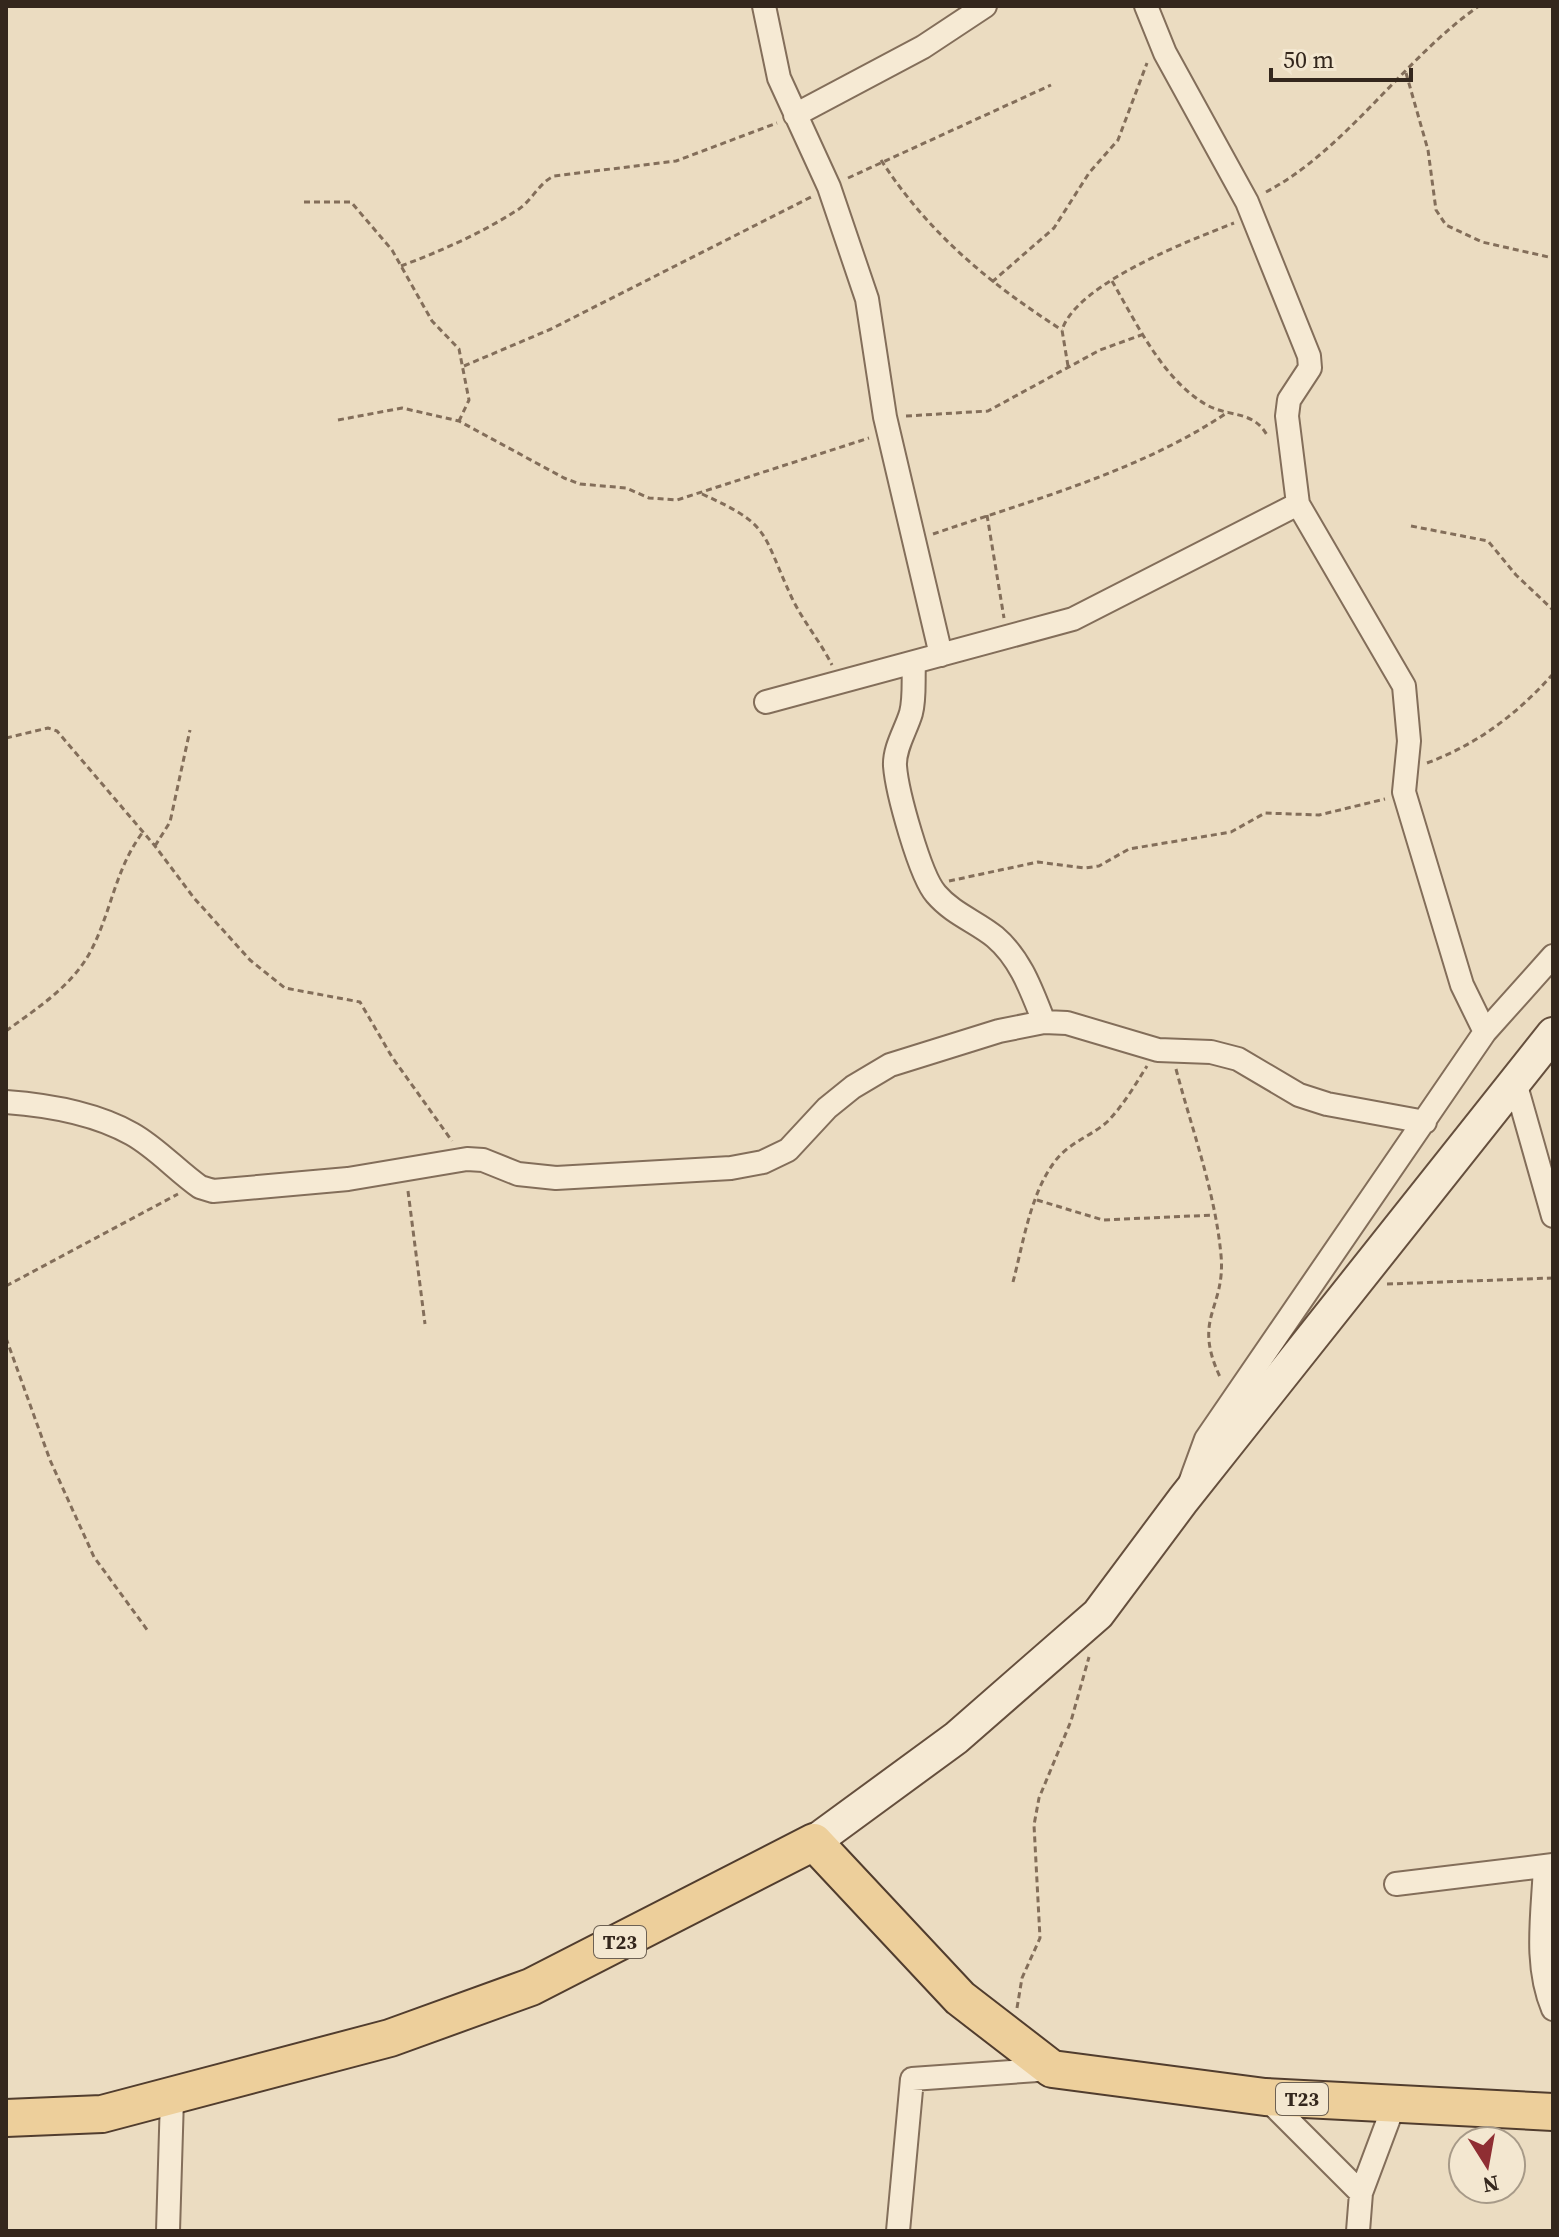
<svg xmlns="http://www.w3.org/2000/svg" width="1559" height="2237" font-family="'Source Serif 4',serif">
  <rect width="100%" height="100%" fill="#ebdcc1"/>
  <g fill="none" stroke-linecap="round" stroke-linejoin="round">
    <g stroke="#836e5a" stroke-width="26">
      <path id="street" d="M 764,6 L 779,78 L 829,187 L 867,299 L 885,417 L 941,655
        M 1146,6 L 1165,53 L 1247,202 L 1309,356 L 1310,368 L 1289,400 L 1287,416 L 1298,504 L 1404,686 L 1409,741 L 1404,792 L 1462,985 L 1485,1032
        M 795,115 L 923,47 L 985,6
        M 914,664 C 913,680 915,698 911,713 C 906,730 894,748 895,766 C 897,792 920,876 936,894 C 953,914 977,922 995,937 C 1021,959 1032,992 1044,1022
        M 766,702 L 1073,619 L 1298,504
        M 1515,1082 L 1553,1216
        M 6,1102 C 47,1105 95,1113 132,1134 C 157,1148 177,1171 200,1187 L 213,1191 L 348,1179 L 467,1159 L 483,1160 L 518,1174 L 556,1178 L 731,1168 L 763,1162 L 788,1150 L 827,1108 L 853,1087 L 890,1065 L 999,1031 L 1044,1022 L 1067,1023 L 1158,1050 L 1211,1052 L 1238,1059 L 1299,1095 L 1327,1104 L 1425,1122
        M 1191,1480 L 1206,1439 L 1485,1032 L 1553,956
        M 1545,1866 C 1543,1914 1534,1964 1553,2009
        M 1396,1884 L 1553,1865
        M 1265,2097 L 1361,2193
        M 168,2231 L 172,2098
        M 898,2231 L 912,2079 L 1052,2069
        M 1358,2231 L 1361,2193 L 1394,2105"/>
    </g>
    <g stroke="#654f3d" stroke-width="36">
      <path id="secondary" d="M 814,1842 L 956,1738 L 1098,1614 L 1183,1500 L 1553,1034"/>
    </g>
    <g stroke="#513d2e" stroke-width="40">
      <path id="primary" d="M 6,2118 L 102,2114 L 390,2038 L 531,1987 L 814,1842 L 960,1998 L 1052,2069 L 1265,2097 L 1553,2112"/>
    </g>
    <path stroke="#836e5a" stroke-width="3" stroke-dasharray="6 4" stroke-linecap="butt" d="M 1406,73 L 1428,150 L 1436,210 L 1446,225 L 1482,242 L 1553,258
      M 881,160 C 928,233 990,284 1062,330
      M 848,178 L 1051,85
      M 1266,192 C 1346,150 1404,58 1479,6
      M 304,202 L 351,202 L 392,250 L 432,321 L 459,349 L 469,400 L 459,421
      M 401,266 C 441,251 482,233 519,209 C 532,200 540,182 554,176 L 676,161 L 777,123
      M 1112,281 C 1137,324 1162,378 1205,404 C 1228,418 1254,409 1268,437
      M 992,282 L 1054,228 L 1089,173 L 1118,140 L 1147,63
      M 464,366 L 551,329 L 813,196
      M 1068,366 L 1062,330 C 1077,283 1191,240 1234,223
      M 906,416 L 988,411 L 1100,350 L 1144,334
      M 338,420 L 402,408 L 459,421 L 564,478 L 580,484 L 626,488 L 649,498 L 677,500 L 869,438
      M 702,494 C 771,525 761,531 791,596 C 802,620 820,641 832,665
      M 987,515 L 1004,618
      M 1411,526 L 1488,541 L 1516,575 L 1553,610
      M 933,534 C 1032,500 1141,471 1228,412
      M 6,738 L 48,728 L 57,731 L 155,846 L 194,898 L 250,960 L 285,988 L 360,1002 L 392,1057 L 452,1141
      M 1427,763 C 1478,744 1517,714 1553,674
      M 155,846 L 170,822 L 190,730
      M 949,881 L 1038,862 L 1085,868 L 1099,866 L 1129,849 L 1231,832 L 1265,813 L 1319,815 L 1385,799
      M 6,1031 C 36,1009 69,988 88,956 C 111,916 114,870 143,832
      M 1176,1069 C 1192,1130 1215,1191 1221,1255 C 1226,1310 1191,1317 1221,1379
      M 408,1191 L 425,1324
      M 1037,1200 L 1103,1220 L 1214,1215
      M 1013,1282 C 1023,1244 1030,1196 1053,1164 C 1067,1143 1090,1137 1107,1122 C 1123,1106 1135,1085 1147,1066
      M 1387,1284 L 1553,1278
      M 6,1286 L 178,1194
      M 6,1338 L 50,1460 L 94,1557 L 148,1631
      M 1017,2008 L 1022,1978 L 1040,1938 L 1034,1825 L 1039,1798 L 1071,1721 L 1089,1657"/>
    <use href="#street" stroke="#f6ead4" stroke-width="22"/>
    <use href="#secondary" stroke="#f6ead4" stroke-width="32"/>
    <use href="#primary" stroke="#edcf9b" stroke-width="36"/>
  </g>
  <g text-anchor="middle" stroke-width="6" stroke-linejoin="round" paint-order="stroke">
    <g fill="#f3e7d0" stroke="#6d6153" stroke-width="2">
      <rect x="594" y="1926" width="52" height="32" rx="6"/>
      <rect x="1276" y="2083" width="52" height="32" rx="6"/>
    </g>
    <g font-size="20" font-weight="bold" fill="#34271d">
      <text x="620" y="1949">T23</text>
      <text x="1302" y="2106">T23</text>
    </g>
  </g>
  <rect width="1559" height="2237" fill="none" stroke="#34271d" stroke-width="16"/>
  <g transform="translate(1487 2165) rotate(169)"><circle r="38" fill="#f3e7d0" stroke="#a79a88" stroke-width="2"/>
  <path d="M0-6L14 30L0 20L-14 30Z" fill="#8f2e33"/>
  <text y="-12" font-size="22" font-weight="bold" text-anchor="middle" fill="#34271d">N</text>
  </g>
  <path d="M1271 68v12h140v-12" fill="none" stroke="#34271d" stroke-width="4"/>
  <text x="1283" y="68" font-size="24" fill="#34271d" stroke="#f3e7d0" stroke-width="6" paint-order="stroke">50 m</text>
</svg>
